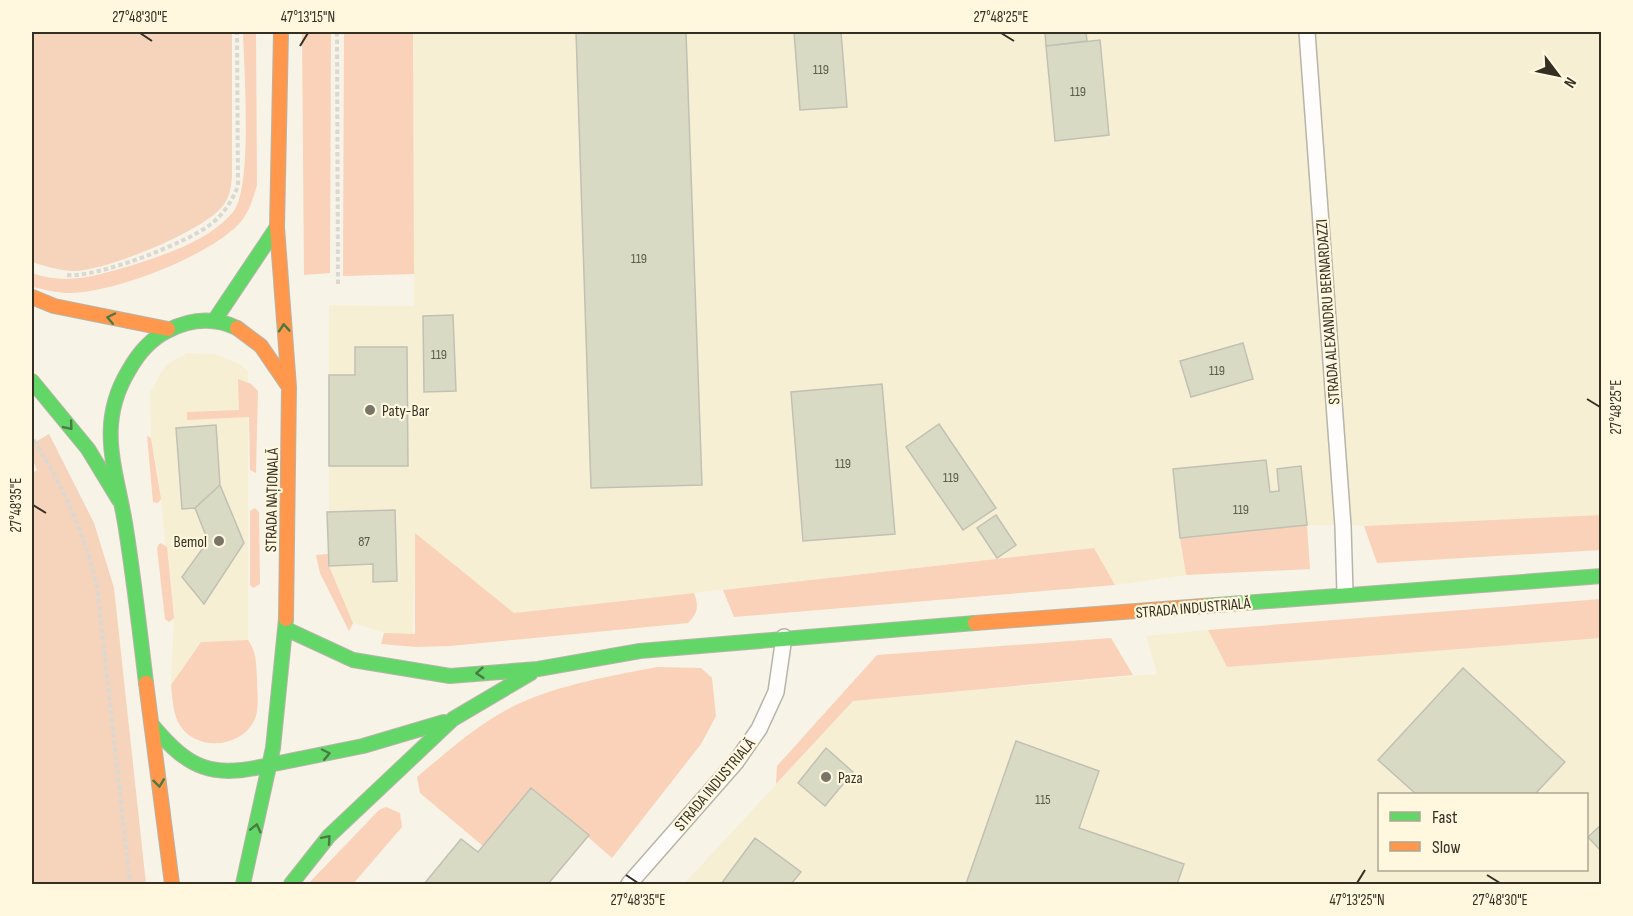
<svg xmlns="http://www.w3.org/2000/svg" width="1633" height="916" font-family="'Sofia Sans Condensed',sans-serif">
  <rect width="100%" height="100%" fill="#f7f3e6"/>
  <path fill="#f7efd3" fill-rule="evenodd" d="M 413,32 L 1601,32 L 1601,515 L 1403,526 L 1307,525 L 1180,538 L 1186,575 L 1115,585 L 1094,548 L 514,613 L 416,534 L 412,641 L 353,623 L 329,566 L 329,305 L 414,306 Z
    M 187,353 L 214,354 L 238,363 L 248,371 L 248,640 L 201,642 L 171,685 L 174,618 L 157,466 L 151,438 L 150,392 L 166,365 Z
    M 1208,630 L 1227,667 L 1601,638 L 1601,884 L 684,884 L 853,701 L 1157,674 L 1146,636 ZM 1380,794 L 1586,794 L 1586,870 L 1380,870 Z"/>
  <path fill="#f9d2b9" d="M 243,32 L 256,32 L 257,185 C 254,196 250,209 243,219 C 217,254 111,294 68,293 C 56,293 43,289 32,287 L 32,273 C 67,286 99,275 133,265 C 167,254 210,240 233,212 C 253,188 244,67 243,32 Z
    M 302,32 L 331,32 L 330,273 L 304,275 Z
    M 344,32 L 413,32 L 414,274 L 343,276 Z
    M 238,379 L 251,384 L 258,391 L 256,473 L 250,470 L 249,417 L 187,420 L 187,412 L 239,410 Z
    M 147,436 L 151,438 L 161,499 L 158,503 L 153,502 Z
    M 255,508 L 259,512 L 260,584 L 253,588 L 250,585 L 250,511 Z
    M 1601,515 L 1601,550 L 1377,563 L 1364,526 Z
    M 1307,525 L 1310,569 L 1186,575 L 1180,538 Z
    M 415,533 L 514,613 L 694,593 C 699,606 698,613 688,623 L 450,646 L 416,647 L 381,644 L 384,633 L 415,634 Z
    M 160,543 L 167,547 L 174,618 L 169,622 L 165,619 L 157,548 Z
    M 1094,548 L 1115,585 L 734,617 L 723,590 Z
    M 328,554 L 329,566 L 353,623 L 349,631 L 320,573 L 316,555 Z
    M 1601,599 L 1601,638 L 1227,667 L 1208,630 Z
    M 1111,638 L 1133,675 L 853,701 L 776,784 L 777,766 L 877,655 Z
    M 248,640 C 257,653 256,664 257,679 C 257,693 260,708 254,721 C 240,749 193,752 178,722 C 173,711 172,697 171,685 L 201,642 Z
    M 657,667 L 701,668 L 712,678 L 716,716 L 701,744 L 612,858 L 532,788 L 483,846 L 420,793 L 417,777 C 448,751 481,721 518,704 C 562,684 611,676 657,667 Z
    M 386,807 L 400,813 L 402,827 L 353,884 L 308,884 L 379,810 Z"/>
  <path fill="#f6d3bb" d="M 32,32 L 232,32 L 232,177 C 231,188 229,199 222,207 C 201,232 104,272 72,271 C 58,270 44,266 32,262 Z
    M 49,434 L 94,523 L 114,588 L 146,884 L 32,884 L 32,473 L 37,470 L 32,458 L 32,444 Z"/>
  <path fill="#d9dac4" stroke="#c1c0b4" stroke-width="1.5" d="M 576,32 L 686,32 L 702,485 L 591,488 Z
    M 794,32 L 841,32 L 847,107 L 800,110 Z
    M 1045,32 L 1086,32 L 1087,41 L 1046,46 Z
    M 1100,40 L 1109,135 L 1055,141 L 1046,46 Z
    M 453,315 L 456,391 L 424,392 L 423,316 Z
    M 1243,343 L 1253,379 L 1191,397 L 1180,361 Z
    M 355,347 L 407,347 L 408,466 L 329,466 L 329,375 L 355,375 Z
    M 882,384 L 895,534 L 803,541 L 791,392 Z
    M 939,424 L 996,508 L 963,530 L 906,447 Z
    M 216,425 L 220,485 L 195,508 L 182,509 L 176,428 Z
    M 1266,460 L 1270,492 L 1279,491 L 1277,469 L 1301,466 L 1307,525 L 1180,538 L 1173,469 Z
    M 220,485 L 244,543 L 204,604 L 182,577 L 208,541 L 195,508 Z
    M 395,510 L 397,581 L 373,582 L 373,564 L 329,566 L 327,512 Z
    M 996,515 L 1016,545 L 997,558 L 977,528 Z
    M 1463,668 L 1565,762 L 1535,794 L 1416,794 L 1378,760 Z
    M 1016,741 L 1099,771 L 1079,828 L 1184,864 L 1177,884 L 966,884 Z
    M 826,748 L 853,772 L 825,806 L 798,783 Z
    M 531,788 L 589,835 L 548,884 L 424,884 L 461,839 L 478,852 Z
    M 1602,824 L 1602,852 L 1588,837 Z
    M 755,838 L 801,872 L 791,884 L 721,884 Z"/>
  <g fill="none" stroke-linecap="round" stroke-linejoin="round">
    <g stroke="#b7b4a9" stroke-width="18">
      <path id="lane" d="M 1307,32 L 1343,526 L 1345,593
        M 629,884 L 736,762 L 759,729 L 776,692 L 784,637"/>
    </g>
    <g stroke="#b7b4a9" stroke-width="16">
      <path id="fast" d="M 214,321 L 277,227
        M 32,381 L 88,449 L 119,500
        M 1203,606 L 1602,576
        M 286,629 L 353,660 L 450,676 L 538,669 L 640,651 L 975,623
        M 146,683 C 140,632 134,580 126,529 C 117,470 95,426 129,370 C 138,354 151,339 167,331 C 190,319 214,317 237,328
        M 152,725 C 189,769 212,779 269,765
        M 269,765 L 363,746 L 444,722
        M 243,884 L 273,748 L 286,619
        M 291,884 L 329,836 L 453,719 L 531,673"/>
    </g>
    <g stroke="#b7b4a9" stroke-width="16">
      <path id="slow" d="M 281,32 L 277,227 L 289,387
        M 32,297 L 54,306 L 168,329
        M 237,328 L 261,346 L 289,387 L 286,619
        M 975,623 L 1203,606
        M 146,683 L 172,884"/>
    </g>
    <path stroke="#d9d8d3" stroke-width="4" stroke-dasharray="4.5 3" stroke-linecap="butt" d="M 337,32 L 338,286
      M 67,275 C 97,278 187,243 211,224 C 224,214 232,201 238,186 L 237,32
      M 34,440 C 64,489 83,530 97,586 L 130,884"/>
    <use href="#lane" stroke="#fefdfb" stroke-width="15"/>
    <use href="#fast" stroke="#63d668" stroke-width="14"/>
    <use href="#slow" stroke="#ff974d" stroke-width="14"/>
  </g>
  <defs><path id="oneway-chevron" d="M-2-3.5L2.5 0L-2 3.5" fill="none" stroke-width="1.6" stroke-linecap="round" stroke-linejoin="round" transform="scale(1.5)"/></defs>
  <g stroke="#497a42">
    <use href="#oneway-chevron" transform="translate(111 318) rotate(-168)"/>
    <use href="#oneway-chevron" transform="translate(284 328) rotate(-94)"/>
    <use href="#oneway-chevron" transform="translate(69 426) rotate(50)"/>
    <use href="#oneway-chevron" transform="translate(480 673) rotate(175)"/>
    <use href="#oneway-chevron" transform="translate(326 754) rotate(-12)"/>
    <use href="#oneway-chevron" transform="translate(159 783) rotate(83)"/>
    <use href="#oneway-chevron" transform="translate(256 828) rotate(-76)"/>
    <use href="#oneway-chevron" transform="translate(327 839) rotate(-49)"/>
  </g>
  <path fill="none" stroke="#332f23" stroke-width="2" d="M 140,33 L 152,41M 1001,33 L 1014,41M 300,46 L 308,33M 1587,399 L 1600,407M 33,505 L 46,513M 626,875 L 638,883M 1487,875 L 1500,883M 1357,883 L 1365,870"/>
  <g fill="#787467" stroke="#fff7de" stroke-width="2">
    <circle cx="370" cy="410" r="6"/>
    <circle cx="219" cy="541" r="6"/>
    <circle cx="826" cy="777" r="6"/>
  </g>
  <g text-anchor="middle" stroke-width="4.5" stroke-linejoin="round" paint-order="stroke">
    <g font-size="14" fill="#5c5a4b">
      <text x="821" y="74">119</text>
      <text x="1078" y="96">119</text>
      <text x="639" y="263">119</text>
      <text x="439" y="359">119</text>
      <text x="1217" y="375">119</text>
      <text x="843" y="468">119</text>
      <text x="951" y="482">119</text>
      <text x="1241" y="514">119</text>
      <text x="364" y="546">87</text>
      <text x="1043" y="804">115</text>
    </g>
    <g font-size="16" fill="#332f23" stroke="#fff7de">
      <text transform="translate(1327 312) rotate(-94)" y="6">STRADA ALEXANDRU BERNARDAZZI</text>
      <text transform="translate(271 500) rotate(-89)" y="6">STRADA NAȚIONALĂ</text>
      <text transform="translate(1193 607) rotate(-5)" y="6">STRADA INDUSTRIALĂ</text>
      <text transform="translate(714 784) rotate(-50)" y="6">STRADA INDUSTRIALĂ</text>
    </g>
    <g font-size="16" fill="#332f23" stroke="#fff7de" text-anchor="start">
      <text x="382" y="416">Paty-Bar</text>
      <text x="207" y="547" text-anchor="end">Bemol</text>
      <text x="838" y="783">Paza</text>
    </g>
  </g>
  <rect width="1633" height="916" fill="none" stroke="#fff7de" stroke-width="66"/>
  <rect x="1378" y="793" width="210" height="78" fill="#fff7de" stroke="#ada793" stroke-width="1.5"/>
  <rect x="1390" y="812" width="30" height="9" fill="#63d668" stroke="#ada793" stroke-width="1.5"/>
  <text x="1432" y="823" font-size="18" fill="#332f23">Fast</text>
  <rect x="1390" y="842" width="30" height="9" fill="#ff974d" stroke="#ada793" stroke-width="1.5"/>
  <text x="1432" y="853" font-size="18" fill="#332f23">Slow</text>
  <g transform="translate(1558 75) rotate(122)" stroke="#fff7de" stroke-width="4.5" paint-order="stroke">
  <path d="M0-4.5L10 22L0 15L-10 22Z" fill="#332f23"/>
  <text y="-9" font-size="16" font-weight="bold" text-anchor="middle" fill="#332f23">N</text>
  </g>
  <rect x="33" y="33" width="1567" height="850" fill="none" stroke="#332f23" stroke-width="2"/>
  <g font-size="15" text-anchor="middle" fill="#332f23">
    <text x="140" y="22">27°48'30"E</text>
    <text x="308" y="22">47°13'15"N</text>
    <text x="1001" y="22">27°48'25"E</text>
    <text transform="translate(1616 407) rotate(-90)" y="5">27°48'25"E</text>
    <text transform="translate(16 505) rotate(-90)" y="5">27°48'35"E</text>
    <text x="638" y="905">27°48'35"E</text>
    <text x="1357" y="905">47°13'25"N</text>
    <text x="1500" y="905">27°48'30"E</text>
  </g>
</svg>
